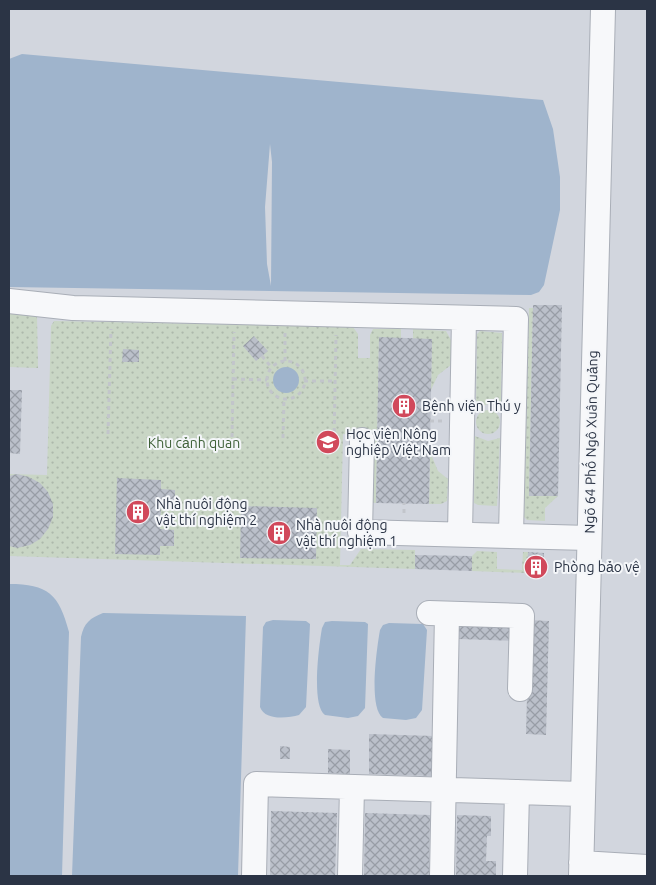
<svg xmlns="http://www.w3.org/2000/svg" width="656" height="885" font-family="Ubuntu,sans-serif">
  <defs>
    <pattern id="grass-dots" width="8" height="8" patternUnits="userSpaceOnUse" patternTransform="scale(1.25)"><rect width="8" height="8" fill="#c9d6c5"/><path d="M2 2h.1M6 6h.1" fill="none" stroke="#adb8ab" stroke-width="1.8" stroke-linecap="round"/></pattern>
    <pattern id="building-cross-hatch" width="8" height="8" patternUnits="userSpaceOnUse" patternTransform="scale(1.25)"><rect width="8" height="8" fill="#bbc0ca"/><path d="M0 0l8 8M0 8l8-8" fill="none" stroke="#989da6"/></pattern>
  </defs>
  <rect width="100%" height="100%" fill="#e4e7ec"/>
  <path fill="#d2d6de" d="M 9,9 L 647,9 L 647,876 L 9,876 Z"/>
  <path fill="url(#grass-dots)" d="M 529,308 L 533,308 L 529,495 L 558,496 L 545,508 L 545,521 L 527,520 L 524,517 Z
    M 9,311 L 34,312 L 37,316 L 38,368 L 9,367 Z
    M 54,321 L 353,327 L 358,334 L 358,358 L 370,358 L 370,335 L 373,329 L 401,329 L 401,338 L 379,338 L 376,503 L 369,502 L 356,434 L 343,434 L 340,565 L 350,565 L 361,549 L 415,550 L 415,569 L 9,556 L 9,474 L 47,475 L 51,326 Z
    M 413,329 L 446,331 L 451,340 L 451,365 L 438,375 L 431,390 L 432,339 L 413,339 Z
    M 480,331 L 502,333 L 501,408 L 491,403 L 476,408 L 477,334 Z
    M476 422a12 12 0 1 1 24 0a12 12 0 1 1-24 0Z
    M 475,436 L 488,441 L 500,438 L 497,506 L 478,505 L 474,503 Z
    M 430,452 L 438,471 L 448,479 L 447,501 L 441,504 L 429,504 Z
    M 477,551 L 497,552 L 497,569 L 522,570 L 523,552 L 528,552 L 527,573 L 472,571 L 472,556 Z"/>
  <path fill="#9fb4cc" fill-rule="evenodd" d="M 22,54 L 543,100 L 553,129 L 560,177 L 560,210 L 544,285 L 539,292 L 531,295 L 9,287 L 9,59 ZM 270,144 L 272,162 L 271,286 L 267,264 L 265,207 Z
    M273 380a13 13 0 1 1 26 0a13 13 0 1 1-26 0Z
    M 9,584 C 48,584 59,594 69,632 L 62,876 L 9,876 Z
    M 103,613 L 246,616 L 238,876 L 72,876 L 81,637 C 84,623 90,618 103,613 Z
    M 273,620 L 306,621 L 310,624 L 306,707 L 299,715 C 288,718 265,721 260,707 L 263,627 L 266,622 Z
    M 332,621 L 365,622 L 368,624 L 365,708 L 358,716 L 348,718 L 325,715 C 311,706 319,645 322,628 L 325,622 Z
    M 389,623 L 423,624 L 427,630 L 422,710 L 416,718 L 406,720 L 383,718 C 368,708 377,647 380,630 L 383,625 Z"/>
  <path fill="url(#building-cross-hatch)" d="M 533,305 L 562,305 L 558,496 L 529,496 Z
    M 254,336 L 268,351 L 256,361 L 243,346 Z
    M 379,337 L 432,339 L 429,504 L 376,503 Z
    M 123,349 L 139,350 L 139,362 L 122,362 Z
    M 9,390 L 22,390 L 20,454 L 9,453 Z
    M 17,474 L 29,477 L 40,483 L 48,492 L 53,504 L 53,517 L 48,529 L 40,539 L 30,545 L 17,548 L 9,546 L 9,476 Z
    M 117,478 L 161,480 L 161,489 L 175,490 L 175,507 L 161,506 L 160,529 L 174,530 L 174,546 L 160,546 L 160,555 L 115,554 Z
    M 241,506 L 317,508 L 316,559 L 240,558 Z
    M 528,552 L 544,553 L 543,573 L 527,573 Z
    M 415,555 L 472,556 L 472,571 L 415,569 Z
    M 459,620 L 519,622 L 518,641 L 458,639 Z
    M 529,620 L 549,621 L 546,735 L 526,734 Z
    M 369,734 L 435,736 L 434,776 L 369,774 Z
    M 280,746 L 290,747 L 290,759 L 280,759 Z
    M 328,749 L 350,750 L 350,774 L 328,773 Z
    M 271,811 L 337,813 L 335,876 L 270,876 Z
    M 365,813 L 430,815 L 429,876 L 364,876 Z
    M 457,815 L 491,816 L 491,836 L 487,836 L 486,861 L 496,861 L 496,876 L 456,876 Z"/>
  <g fill="none" stroke-linecap="round" stroke-linejoin="round">
    <g stroke="#a9aeb7" stroke-width="26">
      <path id="minor" d="M 9,301 L 73,308 L 516,319 L 511,535
        M 362,440 L 360,532 L 589,538
        M 460,534 L 464,318
        M 429,613 L 522,616 L 520,689
        M 581,863 L 647,867
        M 254,876 L 256,784 L 582,794
        M 350,876 L 352,787
        M 442,876 L 447,614
        M 515,876 L 517,792
        M 581,876 L 603,9"/>
    </g>
    <path stroke="#c2c5cb" stroke-width="3" stroke-dasharray="4 4" stroke-linecap="butt" d="M 262,356 L 272,368
      M 285,361 L 285,333
      M267 380a19 19 0 1 1 38 0a19 19 0 1 1-38 0Z
      M 233,379 L 267,380
      M 304,381 L 335,381
      M 430,421 L 442,421
      M 108,434 L 111,329
      M 232,437 L 234,332
      M 283,438 L 284,398
      M 334,440 L 336,335
      M 404,513 L 404,503"/>
    <use href="#minor" stroke="#f7f8fa" stroke-width="24"/>
  </g>
  <defs>
    <g id="building-disc" transform="scale(1.25)"><circle r="9.5" fill="#d1495b" stroke="#f4f6f9"/><path d="M-4-6H4V6H1V3H-1V6H-4ZM-2.5-4.3h1.7v1.8h-1.7ZM.8-4.3h1.7v1.8H.8ZM-2.5-1h1.7V.8h-1.7ZM.8-1h1.7V.8H.8Z" fill="#fff"/></g>
    <g id="university-disc" transform="scale(1.25)"><circle r="9.5" fill="#d1495b" stroke="#f4f6f9"/><path d="M0-5L7-2L0 1L-7-2ZM-4 1L0 2.5L4 1V4Q0 6-4 4Z" fill="#fff"/></g>
  </defs>
  <g fill-rule="evenodd">
    <use href="#building-disc" x="404" y="406"/>
    <use href="#university-disc" x="328" y="442"/>
    <use href="#building-disc" x="138" y="512"/>
    <use href="#building-disc" x="279" y="533"/>
    <use href="#building-disc" x="536" y="567"/>
  </g>
  <g text-anchor="middle" stroke-width="4" stroke-linejoin="round" paint-order="stroke">
    <g font-size="14" fill="#2b3445" stroke="#f4f6f9" text-anchor="start">
      <text x="422" y="411">Bệnh viện Thú y</text>
      <text x="346" y="439">Học viện Nông<tspan x="346" dy="16">nghiệp Việt Nam</tspan></text>
      <text x="156" y="509">Nhà nuôi động<tspan x="156" dy="16">vật thí nghiệm 2</tspan></text>
      <text x="296" y="530">Nhà nuôi động<tspan x="296" dy="16">vật thí nghiệm 1</tspan></text>
      <text x="554" y="572">Phòng bảo vệ</text>
    </g>
    <g font-size="14" fill="#2b3445" stroke="#f4f6f9">
      <text transform="translate(591 442) rotate(-89)" y="5">Ngõ 64 Phố Ngô Xuân Quảng</text>
    </g>
    <g font-size="14" fill="#3f6138" stroke="#f4f6f9">
      <text x="194" y="448">Khu cảnh quan</text>
    </g>
  </g>
  <rect width="656" height="885" fill="none" stroke="#2b3445" stroke-width="20"/>
</svg>
